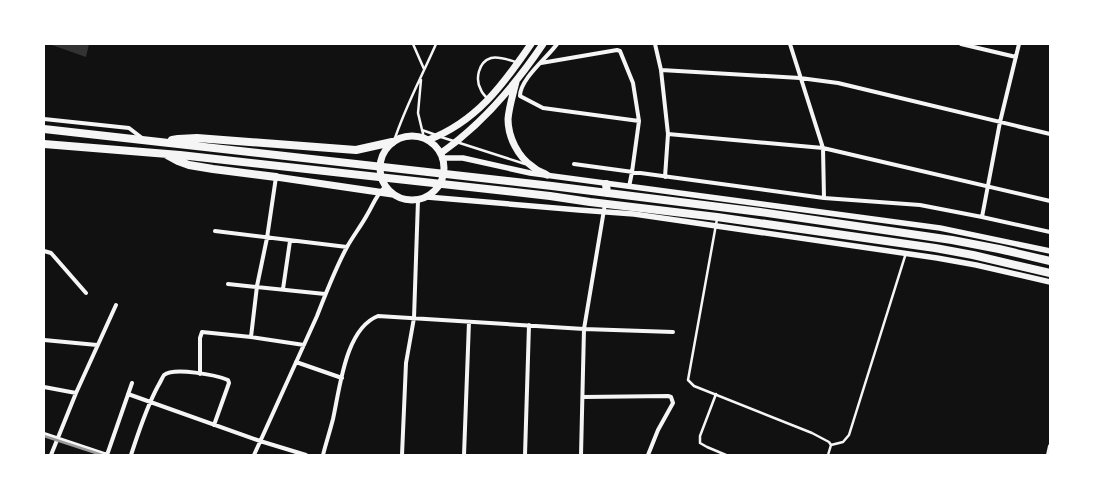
<svg xmlns="http://www.w3.org/2000/svg" width="1094" height="499" font-family="Raleway,sans-serif">
  <rect width="100%" height="100%" fill="#111"/>
  <path fill="#333" d="M 49,44 L 89,44 L 86,57 Z"/>
  <g fill="none" stroke-linecap="round" stroke-linejoin="round">
    <path stroke="#f5f5f5" stroke-width="2.5" d="M 413,44 L 424,69
      M 421,80 L 418,113 L 424,138
      M 487,98 C 485,96 482,93 481,90 C 475,80 478,62 491,58 C 499,56 509,60 516,62
      M 422,130 L 436,135
      M 441,137 L 525,164
      M 394,141 C 405,107 422,76 436,44
      M 717,219 L 688,380 L 694,386 L 812,433 L 829,442 L 831,445
      M 716,394 L 700,436 L 700,443 L 707,447 L 726,455
      M 831,445 L 843,442 L 849,435 L 906,253
      M 828,455 L 831,445"/>
    <path stroke="#f5f5f5" stroke-width="4" d="M 557,44 C 547,58 520,79 520,96 L 543,108 L 639,121
      M 655,44 L 661,70 L 668,134 L 665,177
      M 790,44 L 823,148 L 824,198
      M 961,44 L 1016,57
      M 541,63 L 617,50 L 620,51 L 633,83 L 639,121 L 632,172 L 629,187
      M 661,70 L 800,78 L 838,83 L 1050,134
      M 44,119 L 129,128 L 142,138
      M 668,134 L 823,148 L 1050,201
      M 574,164 L 824,198 L 920,205 L 982,217 L 1050,232
      M 982,217 L 1000,122 L 1019,44
      M 215,231 L 347,247
      M 44,251 L 51,253 L 86,293
      M 228,284 L 325,294
      M 283,289 L 290,241
      M 251,337 L 257,286 L 267,238 L 276,177
      M 44,340 L 97,345
      M 296,362 L 342,378
      M 200,374 L 200,338 L 202,332 L 251,337 L 304,345
      M 44,387 L 76,393
      M 128,394 L 260,441 L 306,455
      M 583,397 L 668,396 L 671,397 L 673,403 L 658,430 L 648,455
      M 44,434 L 107,455
      M 51,455 L 76,393 L 116,305
      M 107,455 L 132,383
      M 131,455 C 139,431 146,408 158,386 C 160,383 162,378 164,375 C 174,367 216,375 228,380 L 229,383 L 214,425
      M 254,455 L 317,316 C 326,293 335,269 347,247 C 353,236 361,226 367,215 C 373,205 376,195 385,187
      M 323,455 C 326,443 330,431 333,419 C 340,388 345,329 378,316 L 584,329 L 673,332
      M 402,455 L 406,363 L 414,318 L 418,200
      M 464,455 L 469,322
      M 525,455 L 529,325
      M 581,455 L 584,329 L 605,204
      M 1048,455 L 1050,446"/>
    <path stroke="#f5f5f5" stroke-width="5.5" d="M 442,158 L 463,158 L 530,173 L 940,228 L 1050,251
      M 427,197 L 579,210 L 634,214 L 937,258 L 976,265 L 1050,282"/>
    <path stroke="#f5f5f5" stroke-width="7" d="M 516,82 C 513,94 509,107 508,119 C 508,137 518,157 533,167 C 537,171 542,172 547,175
      M380 168a32 32 0 1 1 64 0a32 32 0 1 1-64 0Z
      M 428,140 C 476,122 503,85 531,44
      M 441,153 C 481,125 516,84 543,44
      M 276,177 L 392,194"/>
    <path stroke="#f5f5f5" stroke-width="8" d="M 44,129 L 552,186 L 760,212 L 952,240 L 999,249 L 1050,261
      M 172,140 L 178,139 L 197,138 L 356,150 L 392,142
      M 44,144 L 180,155 L 550,196 L 590,202 L 717,217 L 935,248 L 973,255 L 1050,273
      M 167,155 L 178,161 L 189,165 L 213,169 L 276,177
      M 606,184 L 607,193"/>
    <path stroke="#9a9a9a" stroke-width="2.5" d="M 44,436 L 102,455"/>
  </g>
  <rect width="1094" height="499" fill="none" stroke="#ffffff" stroke-width="90"/>
</svg>
